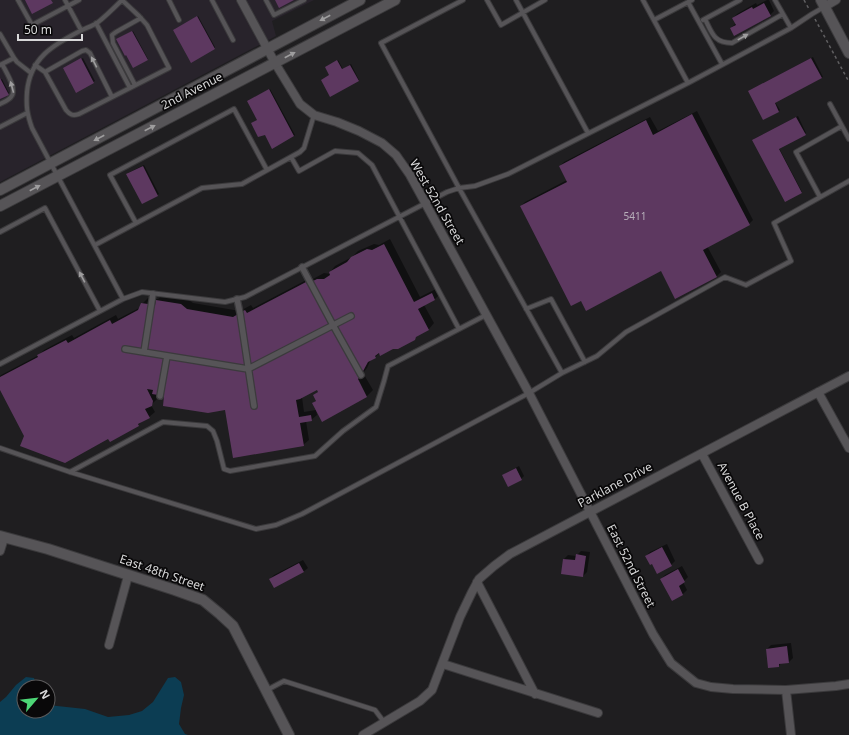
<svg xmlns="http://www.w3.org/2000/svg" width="849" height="735" font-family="'Noto Sans',sans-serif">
  <rect width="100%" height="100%" fill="#1f1e20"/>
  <path fill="#28232b" d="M 0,0 L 314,0 L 272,21 L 276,36 L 0,182 Z"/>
  <path fill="#0c3d53" d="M 26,677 L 34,678 L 37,687 L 24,687 L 24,711 L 48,711 L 48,705 L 85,709 L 108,717 L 129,715 L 142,711 L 153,702 L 168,678 L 175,677 L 181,682 L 184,695 L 181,708 L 179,724 L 185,734 L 188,735 L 0,735 L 0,702 L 6,697 L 16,685 Z"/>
  <path fill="#0007" d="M 767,0 L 769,0 L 774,11 L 770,15 L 731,28 L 736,23 L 733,18 L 737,14 L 756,3 L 757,5 Z
    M 198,16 L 215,47 L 215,48 L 175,29 Z
    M 133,31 L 148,59 L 147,60 L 118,39 Z
    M 813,57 L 823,77 L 775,102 L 780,110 L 779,111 L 750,90 Z
    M 83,58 L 95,81 L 77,91 L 66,67 Z
    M 338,60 L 343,69 L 351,64 L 359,80 L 358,81 L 330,75 L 327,66 Z
    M 2,79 L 9,93 L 0,98 L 0,80 Z
    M 270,89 L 295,135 L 294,136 L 265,133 L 252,123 L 258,120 L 249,100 Z
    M 697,111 L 753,220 L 749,224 L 707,246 L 721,272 L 717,276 L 676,297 L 662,270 L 581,300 L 521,206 L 525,202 L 567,180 L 560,166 L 564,162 L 650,117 L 658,131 Z
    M 798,116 L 806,133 L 779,148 L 802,192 L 801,193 L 754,139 Z
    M 144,165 L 159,194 L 142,203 L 128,173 Z
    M 390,239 L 420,297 L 438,288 L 440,294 L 435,299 L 424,305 L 434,323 L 429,329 L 419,334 L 414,339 L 380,353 L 375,357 L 371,359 L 367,368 L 363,373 L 373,390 L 367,396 L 323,420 L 313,403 L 317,400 L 315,395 L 319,391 L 317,389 L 302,397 L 304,412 L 316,410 L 317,415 L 311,420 L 306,421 L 309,440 L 303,445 L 226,409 L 158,394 L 157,399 L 151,405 L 155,412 L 149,417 L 144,420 L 138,425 L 109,438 L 25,436 L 0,388 L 0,376 L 1,375 L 39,355 L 44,350 L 72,335 L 74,338 L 116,315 L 118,319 L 141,307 L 142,304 L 148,298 L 158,299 L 163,294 L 187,299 L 193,303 L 240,311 L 251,305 L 253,308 L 312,277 L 313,279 L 324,273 L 331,274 L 330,272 L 335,266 L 352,257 L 358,251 L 374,244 L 379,245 Z
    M 519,466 L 524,476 L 521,479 L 503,476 L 506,473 Z
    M 667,544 L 675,561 L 671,565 L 652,563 L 646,556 L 650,552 Z
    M 581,551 L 590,552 L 587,572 L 583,576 L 562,573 L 564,559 L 568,555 L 576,556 Z
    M 303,560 L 308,568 L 303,572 L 270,579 L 274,575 Z
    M 682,566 L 688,577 L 683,582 L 687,590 L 683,594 L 672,599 L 661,579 L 665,575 Z
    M 791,643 L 793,658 L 789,662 L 781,663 L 779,666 L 767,649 L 771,645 Z"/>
  <path fill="#5d3860" d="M 25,0 L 51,0 L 53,3 L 32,14 Z
    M 275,0 L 294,0 L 279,8 Z
    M 764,3 L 771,16 L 734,36 L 730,28 L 736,25 L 732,18 L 752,7 L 753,9 Z
    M 197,16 L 215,49 L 191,63 L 173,30 Z
    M 132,31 L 148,60 L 133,68 L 126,55 L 125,56 L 116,39 Z
    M 81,58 L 94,83 L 76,93 L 63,68 Z
    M 811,58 L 822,78 L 775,103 L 779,112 L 763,120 L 748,91 Z
    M 337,60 L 342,69 L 350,65 L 359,81 L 330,97 L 321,80 L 329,75 L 325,67 Z
    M 0,78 L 9,95 L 0,99 Z
    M 269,89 L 294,136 L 272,149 L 265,135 L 258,137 L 251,123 L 257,120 L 247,101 Z
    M 692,114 L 750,225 L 703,250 L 717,277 L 675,299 L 661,271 L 586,311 L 581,301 L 571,306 L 520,206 L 567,182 L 559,166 L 646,120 L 653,135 Z
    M 796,117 L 806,135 L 779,149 L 802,193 L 785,202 L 752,140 Z
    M 143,166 L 158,196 L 142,204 L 126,174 Z
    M 384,244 L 414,302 L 432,293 L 435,300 L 418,309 L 429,330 L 416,337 L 415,340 L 398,349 L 393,349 L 380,356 L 379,353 L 375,356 L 376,358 L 368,362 L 361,375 L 358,379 L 367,397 L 322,422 L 312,403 L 316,401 L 313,395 L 318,392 L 317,390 L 300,399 L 296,400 L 299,417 L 311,415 L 312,421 L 300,423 L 304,446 L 233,458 L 225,410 L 208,413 L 163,406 L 164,396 L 152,394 L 153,390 L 147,389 L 153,401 L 152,406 L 145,409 L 150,418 L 138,424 L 139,426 L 110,442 L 108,439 L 65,463 L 20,446 L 24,436 L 0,390 L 0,377 L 38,357 L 37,355 L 66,340 L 68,343 L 110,320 L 112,324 L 138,310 L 141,303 L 155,305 L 156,300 L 181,304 L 187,309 L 233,317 L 245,310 L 247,313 L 306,282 L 307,284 L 317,279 L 324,279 L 330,275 L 329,272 L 347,262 L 351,257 L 367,249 L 372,250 Z
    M 516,468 L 522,480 L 508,487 L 502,475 Z
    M 662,547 L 672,566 L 657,574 L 652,564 L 650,565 L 645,556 Z
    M 576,554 L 586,556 L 583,577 L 561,574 L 563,559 L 575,560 Z
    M 299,563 L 304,572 L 274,588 L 269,579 Z
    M 678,569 L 685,582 L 679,586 L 683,595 L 672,601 L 660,579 Z
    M 787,646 L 789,663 L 779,664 L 779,667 L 768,668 L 766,649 Z"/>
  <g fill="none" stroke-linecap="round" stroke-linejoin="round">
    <g stroke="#3b3a3c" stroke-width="6">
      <path id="service" d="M 18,0 L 32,25 L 79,0
        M 65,0 L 81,30
        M 122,0 C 114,8 106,16 97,23 C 92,26 86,28 80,31 C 53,45 30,58 27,92 C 26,106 27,114 32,128 L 123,299
        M 169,0 L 179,20
        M 212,0 L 233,40
        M 266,0 L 274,15 L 304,0
        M 463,0 L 381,43 L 459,188 L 562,373
        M 487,0 L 501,25 L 545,0
        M 516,0 L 588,133
        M 643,0 L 688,83
        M 775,0 L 791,28
        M 688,2 L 722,64
        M 705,19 C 712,33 714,43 732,43 L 783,14
        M 654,20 L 692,0
        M 703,20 L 740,0
        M 96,23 L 130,88
        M 0,34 L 14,58 L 17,62 L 31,73
        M 0,65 L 14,58
        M 35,65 L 45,72 L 66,110 C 70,115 73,116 79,114 L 169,68 L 147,25 L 139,16 L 122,0
        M 45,72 L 82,51 L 86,50 L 90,53 L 112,97
        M 135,85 L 113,43 L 112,35 L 116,32 L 141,18
        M 0,104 C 4,102 9,100 11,97 C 18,90 6,72 2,64
        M 830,104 L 849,139
        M 0,127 L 27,113
        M 291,157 L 299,171 L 335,151 L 358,153 L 372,165 L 459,329
        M 820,197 L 796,152 L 842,126
        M 136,223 L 110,175 L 234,109 L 267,170
        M 0,232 L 45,208 L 100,311
        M 95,245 L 202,188 L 242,184 L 300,152 L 304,148 L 314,115
        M 526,309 L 551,299 L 585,362
        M 0,364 L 123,299 L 142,292 L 225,302 L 245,297 L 447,192 L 459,188 L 475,186 L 508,174 L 688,83 L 791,28 L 812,14 L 824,7
        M 0,448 L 70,472 L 256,529 L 276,525 L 302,514 L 529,393 L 562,373 L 597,356 L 626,332 L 725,277 L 746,285 L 791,261 L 774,223 L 849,181
        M 70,472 L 163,422 L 207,426 L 213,431 L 217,441 L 224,469 L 230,471 L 315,456 L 343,431 L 376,407 L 384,381 L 388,366 L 486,315
        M 267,690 L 284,681 L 375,710 L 384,722"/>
    </g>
    <g stroke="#3b3a3c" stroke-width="8">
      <path id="pedestrian" d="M 302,267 L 333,325 L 361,375
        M 237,299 L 240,313 L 254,406
        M 125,349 L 248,369 L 351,316
        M 144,352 L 153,294
        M 160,396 L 167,356"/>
    </g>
    <g stroke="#3b3a3c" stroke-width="10">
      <path id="minor" d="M 241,0 L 275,63 L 300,104 L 314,115 L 337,122 L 359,131 L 382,143 L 396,155 L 410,175 L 529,393 L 653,634 L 671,663 L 696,683 L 711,687 L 733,689 L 786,690 L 836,686 L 849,684
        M 824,7 L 836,0
        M 818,392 L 849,448
        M 702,454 L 759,560
        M 0,551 L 4,538
        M 477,582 L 535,694
        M 109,645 L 128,576
        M 443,664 L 598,713
        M 786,690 L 791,735
        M 363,735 L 420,701 L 432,690 L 460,617 L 472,592 L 479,579 L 494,566 L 510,554 L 849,376"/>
    </g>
    <g stroke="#3b3a3c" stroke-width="12">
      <path id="tertiary" d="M 0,536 L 48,549 L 175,590 L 203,600 L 220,614 L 233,626 L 289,735"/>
    </g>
    <g stroke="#3b3a3c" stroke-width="12">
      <path id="secondary" d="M 821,0 L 849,53
        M 0,190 L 360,0
        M 0,206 L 395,0"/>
    </g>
    <path stroke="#605f61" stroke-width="1.5" stroke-dasharray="3 3" stroke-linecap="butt" d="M 804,0 L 809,9
      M 815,19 L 849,82"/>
    <use href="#service" stroke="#565457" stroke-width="4"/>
    <use href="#pedestrian" stroke="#565457" stroke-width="5.5"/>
    <use href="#minor" stroke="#565457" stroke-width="8"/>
    <use href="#tertiary" stroke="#565457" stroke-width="10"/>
    <use href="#secondary" stroke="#565457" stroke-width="10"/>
  </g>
  <defs><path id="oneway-solid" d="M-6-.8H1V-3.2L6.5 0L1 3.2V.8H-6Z"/></defs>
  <g fill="#9e9d9e">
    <use href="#oneway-solid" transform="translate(325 18) rotate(152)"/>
    <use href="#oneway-solid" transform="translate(743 37) rotate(-29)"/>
    <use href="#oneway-solid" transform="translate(290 55) rotate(-28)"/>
    <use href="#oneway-solid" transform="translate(94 62) rotate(-117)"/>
    <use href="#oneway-solid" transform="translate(12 87) rotate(-105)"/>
    <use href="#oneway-solid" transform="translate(150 128) rotate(-27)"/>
    <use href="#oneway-solid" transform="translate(99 138) rotate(152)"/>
    <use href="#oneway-solid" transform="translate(35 188) rotate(-28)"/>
    <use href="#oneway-solid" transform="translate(82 277) rotate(-118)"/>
  </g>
  <g text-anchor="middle" stroke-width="3.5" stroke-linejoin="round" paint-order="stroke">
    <g font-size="10" fill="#b9b0bb">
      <text x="635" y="220">5411</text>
    </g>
    <g font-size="12" fill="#d8d8d9" stroke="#090809">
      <text transform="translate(192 91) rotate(-27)" y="4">2nd Avenue</text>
      <text transform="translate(437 202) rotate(60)" y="4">West 52nd Street</text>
      <text transform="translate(615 485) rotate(-28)" y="4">Parklane Drive</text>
      <text transform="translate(741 501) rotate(62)" y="4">Avenue B Place</text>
      <text transform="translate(631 566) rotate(63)" y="4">East 52nd Street</text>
      <text transform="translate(162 573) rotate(19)" y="4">East 48th Street</text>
    </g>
  </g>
  <g transform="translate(36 699) rotate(62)"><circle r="19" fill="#090809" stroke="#5c5b5c"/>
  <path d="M0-3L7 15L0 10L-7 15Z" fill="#4dd676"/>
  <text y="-6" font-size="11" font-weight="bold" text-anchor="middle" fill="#d8d8d9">N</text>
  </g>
  <path d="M18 34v6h64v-6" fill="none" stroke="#d8d8d9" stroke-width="2"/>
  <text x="24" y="34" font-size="12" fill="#d8d8d9" stroke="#090809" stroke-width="3" paint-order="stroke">50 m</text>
</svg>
